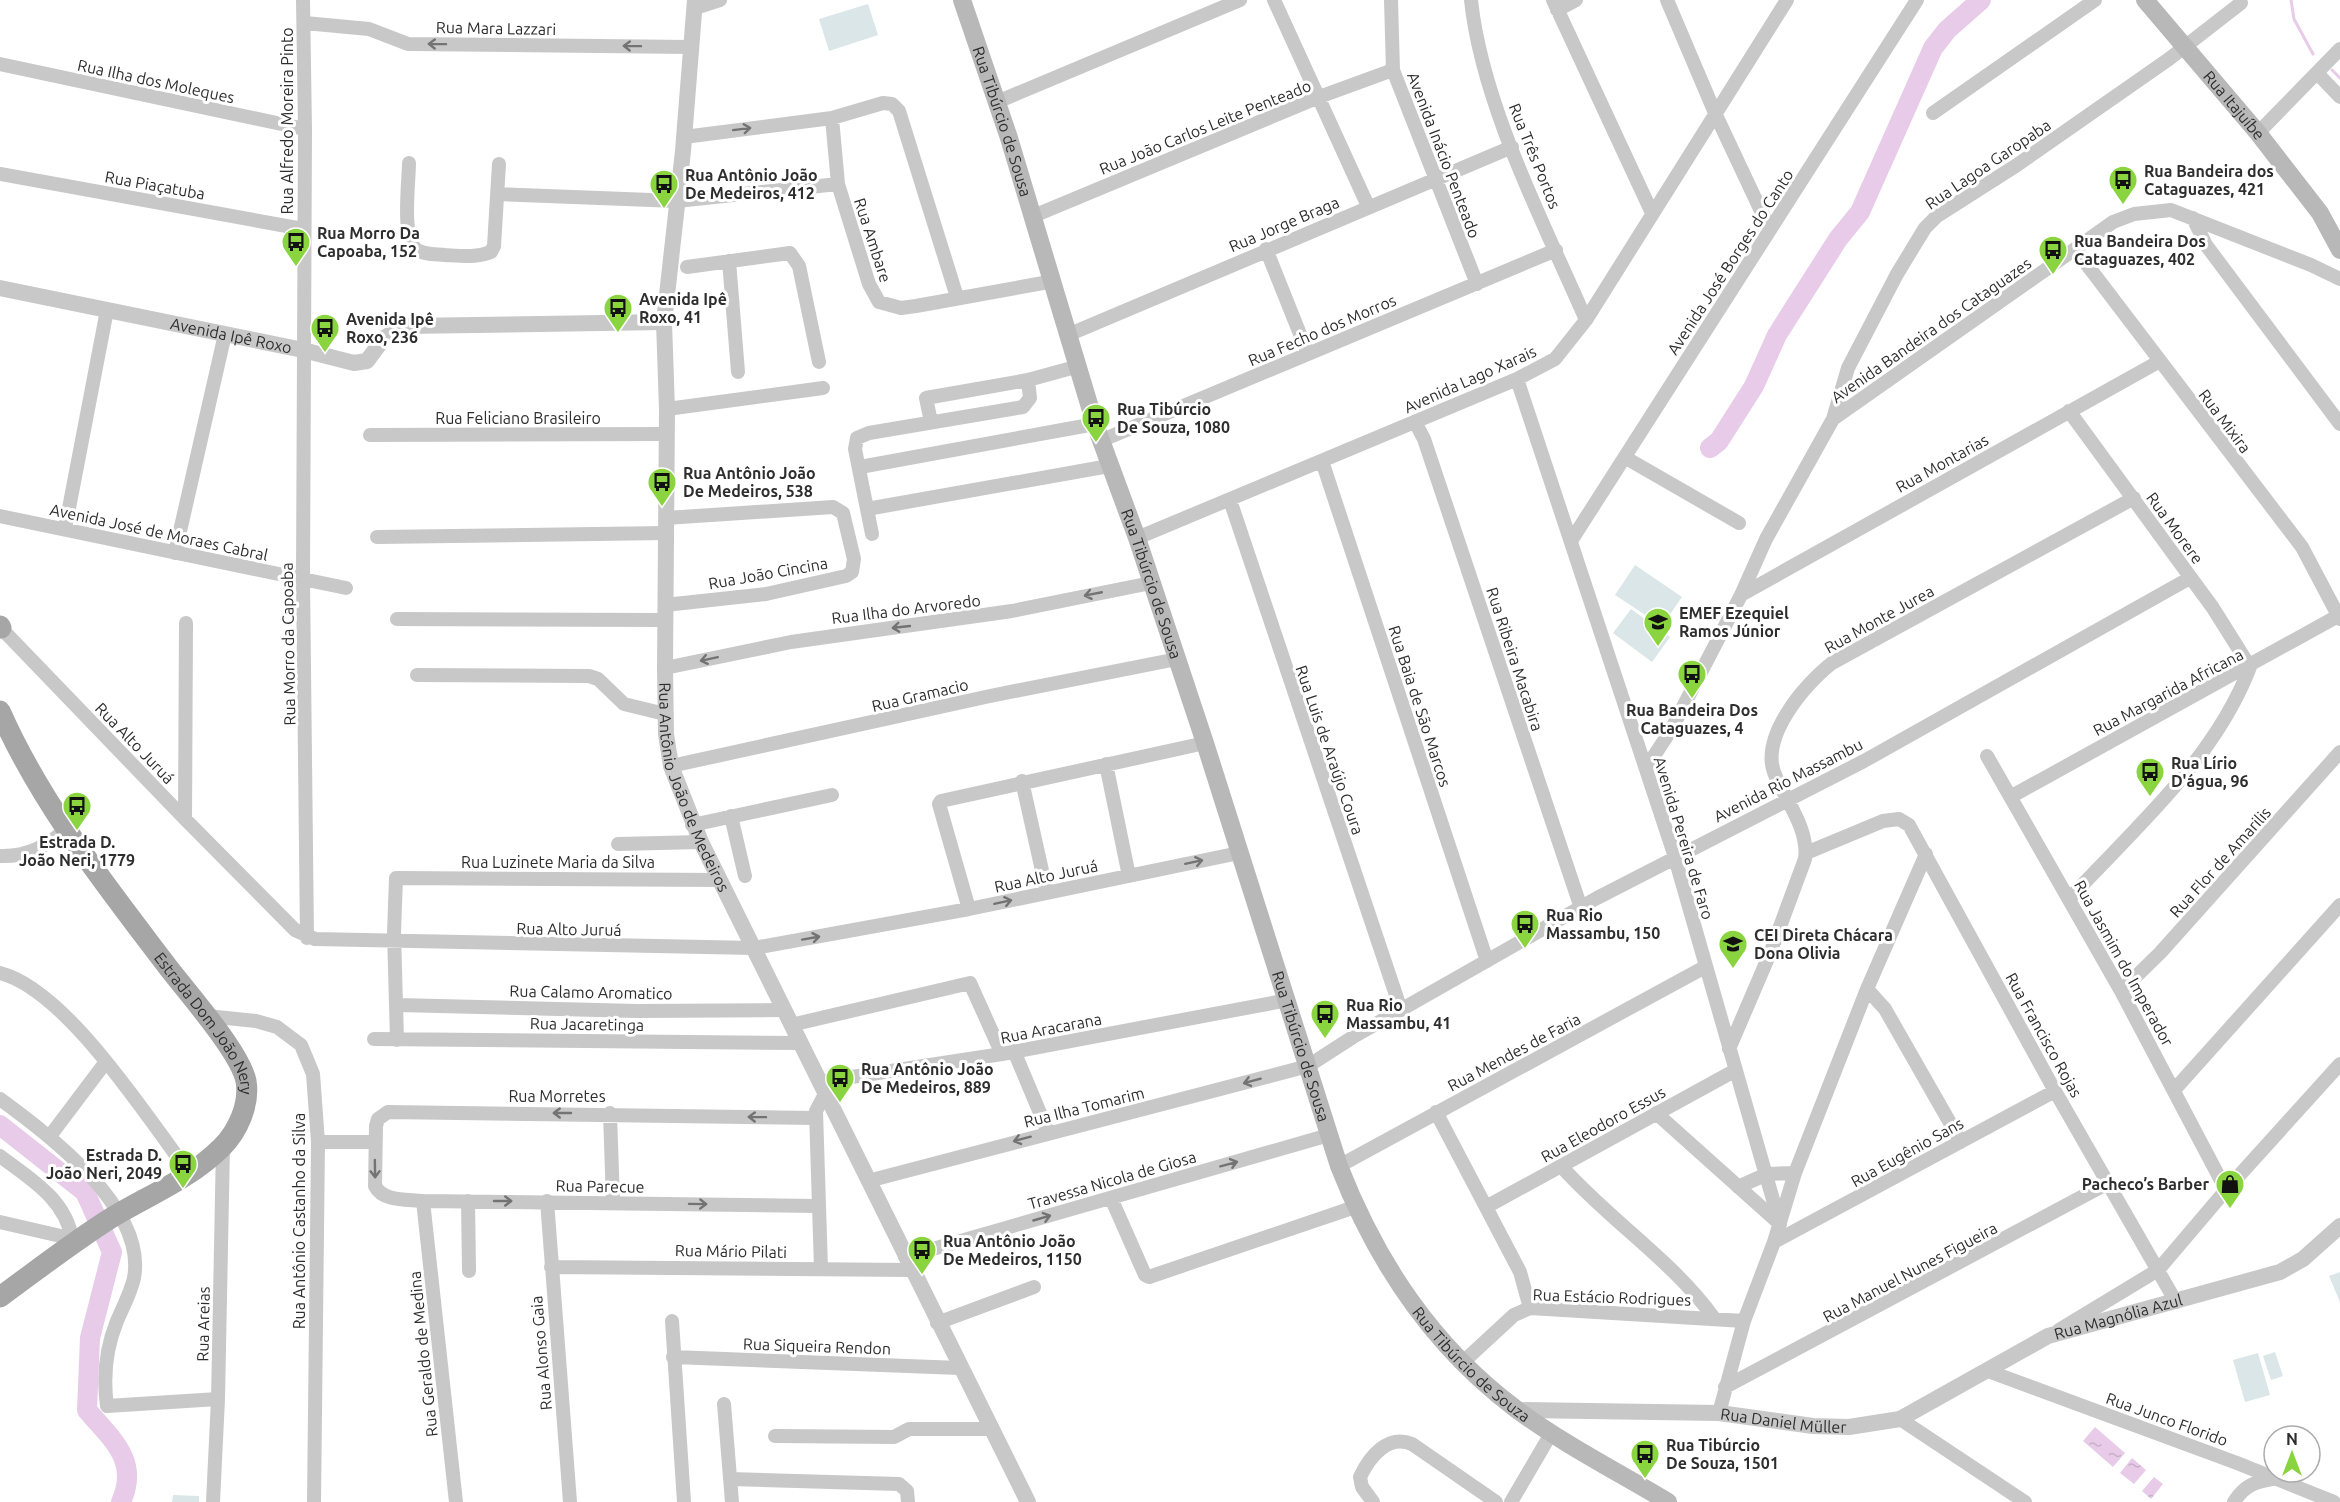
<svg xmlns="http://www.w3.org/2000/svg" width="2340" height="1502" font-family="Ubuntu,sans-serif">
  <defs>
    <pattern id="water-ripples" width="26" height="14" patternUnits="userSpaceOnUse" patternTransform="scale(1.5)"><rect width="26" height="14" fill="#e7cbe8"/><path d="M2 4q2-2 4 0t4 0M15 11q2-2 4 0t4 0" fill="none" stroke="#c6afc7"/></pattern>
  </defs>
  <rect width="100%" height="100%" fill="#fff"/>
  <path fill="#dae6e7" d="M 868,4 L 878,35 L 829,51 L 819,19 Z
    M 1635,565 L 1682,597 L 1662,626 L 1615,595 Z
    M 1631,609 L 1670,637 L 1652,662 L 1613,633 Z
    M 2340,1272 L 2340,1302 L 2329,1276 Z
    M 2275,1352 L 2283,1376 L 2271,1380 L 2263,1356 Z
    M 2258,1353 L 2270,1395 L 2245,1402 L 2233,1360 Z
    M 173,1495 L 199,1496 L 199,1502 L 172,1502 Z"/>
  <path fill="url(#water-ripples)" d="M 2095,1427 L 2125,1453 L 2113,1467 L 2083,1441 Z
    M 2132,1458 L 2146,1470 L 2134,1484 L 2120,1473 Z
    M 2154,1477 L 2163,1484 L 2151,1499 L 2142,1491 Z"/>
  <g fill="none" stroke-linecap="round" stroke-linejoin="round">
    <path stroke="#e7cbe8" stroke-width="3" d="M 2291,0 L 2294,19 L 2313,54
      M 2332,70 L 2340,78"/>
    <path stroke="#e7cbe8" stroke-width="20" d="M 1710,448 L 1719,441 L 1754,386 L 1777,335 L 1838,239 L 1860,212 L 1933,48 L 1947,30 L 1981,0
      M 0,1125 L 85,1192 L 112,1252 L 90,1338 L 87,1410 C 111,1439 140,1460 121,1502"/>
    <path stroke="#c8c8c8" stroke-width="14" d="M 303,0 L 305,129 L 303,579 L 307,938
      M 1274,0 L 1368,206
      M 1391,0 L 1393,70 L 1477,284
      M 1471,0 C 1482,105 1544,223 1586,320
      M 1553,0 L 1652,213
      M 1667,0 L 1715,113 L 1770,230
      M 695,8 L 720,0
      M 1557,10 L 1576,0
      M 305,23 L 369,29 L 408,44 L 690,47
      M 0,64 L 305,129
      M 2317,73 L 2340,97
      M 997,102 L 1240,0
      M 1933,113 L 2095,0
      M 832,118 L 838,184 L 869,284 L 879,302 L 901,308 L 916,306 L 1054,281
      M 2258,133 L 2340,49
      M 684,137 L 832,118 L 883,103 L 892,104 L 899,111 L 957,297
      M 409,163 C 409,182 401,239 417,250 C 425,255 436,254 445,255 C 461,256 476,258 491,252 L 494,246 L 499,164
      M 0,174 L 303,229
      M 498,194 L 677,201 L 838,184
      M 1031,217 L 1319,97 L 1393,70
      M 2193,218 L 2206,245 L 2340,424
      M 1266,249 L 1308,354
      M 2075,249 L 2302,547 L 2340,619
      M 729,261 L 738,372
      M 687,267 L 790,253 L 799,266 L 819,362
      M 1070,334 L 1512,147
      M 1517,379 L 1673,851 L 1780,1224
      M 667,409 L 823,388
      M 2069,411 L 2213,608 L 2250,667
      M 1833,419 L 1848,368 L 1897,274 L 1925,228 L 1937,216 L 2017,165 L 2169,59 L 2241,3
      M 931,422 L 926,398 L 1028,380 L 1079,366
      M 1415,422 L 1424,439 L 1581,908
      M 370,435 L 666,434
      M 1100,441 L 1556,250
      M 1626,458 L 1739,523
      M 1322,461 L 1487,961
      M 860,467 L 1095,424
      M 1230,500 L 1401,1010
      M 867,509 L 1109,466
      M 0,516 L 346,588
      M 65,529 L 107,310
      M 872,534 L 855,449 L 857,438 L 869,433 L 1023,407 L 1030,398 L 1028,380
      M 377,537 L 666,533
      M 1137,538 L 1517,379 L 1555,359 L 1586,320 L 1787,0
      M 1571,541 L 1917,0
      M 175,553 L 225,334
      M 1741,595 L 2160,361
      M 665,605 L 766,594 L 846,576 L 852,572 L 854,559 L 843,513 L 833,507 L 666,518
      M 397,619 L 665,620
      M 0,627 L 185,819 L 295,930 L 315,939 L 754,948 L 969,909 L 1239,853
      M 665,668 L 791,642 L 1012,611 L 1151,583
      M 417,675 L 589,676 L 598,679 L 624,704 L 665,714
      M 1987,756 L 2121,991 L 2226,1190
      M 1106,764 L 1129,876
      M 671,766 L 990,696 L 1177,659
      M 1646,768 L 1671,730 L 1741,595 L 1766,539 L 1833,419 L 2075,249 L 2113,222 L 2134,214 L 2171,210 L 2311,265 L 2340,279
      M 1022,781 L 1047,893
      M 2012,796 L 2338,616
      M 731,816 L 745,876
      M 185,819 L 186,623
      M 692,825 L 832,795
      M 618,844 L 701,842
      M 1806,853 L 1883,821 L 1899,819 L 1909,825 L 2055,1091 L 2176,1302
      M 0,856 C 28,857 46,846 67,829
      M 2069,899 C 2135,828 2215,759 2250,667
      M 969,909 L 939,804 L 941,801 L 1205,743
      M 0,973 C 67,990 148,1119 190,1174
      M 1867,989 L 1885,1009 L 1961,1142
      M 2121,991 L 2160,953 L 2340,752
      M 398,1005 L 637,1011 L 784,1010
      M 207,1016 L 256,1021 L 277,1027 L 301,1045 L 313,1074 L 318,1142 L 314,1502
      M 791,1025 L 970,983 L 1002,1054
      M 374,1039 L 800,1043
      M 397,1040 L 394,933 L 396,878 L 719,880
      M 1729,1049 L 1771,951 L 1805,859 C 1809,830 1787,802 1776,777 C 1757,739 1805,684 1832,663 L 2134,498
      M 1014,1051 L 1048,1132
      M 819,1082 L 1002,1054 L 1288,1000
      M 2175,1089 L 2340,905
      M 0,1099 C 49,1135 147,1208 134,1278 C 131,1292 123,1307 117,1321 C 106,1348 103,1377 107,1406 L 218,1399
      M 1436,1112 L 1520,1272 L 1530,1308
      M 610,1113 L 613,1202
      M 1656,1113 L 1780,1224
      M 816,1118 L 388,1112 L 378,1119 L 376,1126 L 375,1186 C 383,1202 408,1199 423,1201 L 818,1206
      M 50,1136 L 105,1063
      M 318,1142 L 374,1142
      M 0,1156 C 29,1178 66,1199 72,1239
      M 1339,1166 L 1705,967
      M 1561,1166 C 1609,1220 1672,1260 1714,1318
      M 868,1181 L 1308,1066 L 1353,1037 L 1597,898 L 1864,761 L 2190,578
      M 1738,1187 L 1767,1174 L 1795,1173
      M 1111,1198 L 1145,1275 L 1149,1277 L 1355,1207
      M 423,1201 L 456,1502
      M 468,1201 L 469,1271
      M 547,1201 L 570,1502
      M 1486,1207 L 1736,1070
      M 0,1222 L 78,1240
      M 1774,1242 L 2055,1091
      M 905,1257 L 1329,1135
      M 551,1267 L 911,1270
      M 821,1269 L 816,1111 L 825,1094
      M 672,1321 L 684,1502
      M 937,1323 L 1034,1287
      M 2059,1330 L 2158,1270 L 2226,1190 L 2340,1064
      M 673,1357 L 960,1368
      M 1462,1363 L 1514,1315 L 1530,1308 L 1744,1321
      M 1988,1371 L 2237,1463 L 2334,1502
      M 1725,1387 L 2108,1183
      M 724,1404 L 732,1502
      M 1719,1413 L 1744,1321 L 1774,1242 L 1795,1173 L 1867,989 L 1926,854
      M 1900,1419 L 2025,1502
      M 775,1436 L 894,1437 L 909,1429 L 991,1429
      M 730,1479 L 899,1484 L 907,1491 L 908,1502
      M 213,1502 L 218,1399 L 223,1146
      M 1373,1502 L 1362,1487 L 1360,1477 C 1370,1456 1388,1434 1412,1444 L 1496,1502
      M 1511,1502 L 1552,1432
      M 2234,1502 C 2244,1486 2254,1482 2272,1479"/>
    <g stroke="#c8c8c8" stroke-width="16">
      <path id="s1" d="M 695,0 L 683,151 L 664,322 L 667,409 L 665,668 L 666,734 L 671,766 L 701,842 L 1028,1502"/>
      <path id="s2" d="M 0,288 L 303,350 L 354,363 L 367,361 L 384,338 L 405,326 L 664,322"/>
      <path id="s3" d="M 1517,1410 L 1719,1413 L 1813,1426 L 1849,1427 L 1900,1419 L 2048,1336 L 2280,1272 L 2303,1259 L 2340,1226"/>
    </g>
    <g stroke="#b8b8b8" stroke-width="18">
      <path id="s4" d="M 962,0 L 1009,138 L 1095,424 L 1137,538 L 1205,743 L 1339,1166 C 1377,1263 1432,1346 1516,1409 C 1563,1444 1618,1472 1668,1502"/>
      <path id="s5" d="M 2145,0 L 2258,133 L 2320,213 L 2340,250"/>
    </g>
    <g stroke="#a6a6a6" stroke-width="21">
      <path d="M 0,626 L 1,628"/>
      <path id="s6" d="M 0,711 C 40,802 104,883 164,962 C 184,989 240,1051 246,1081 C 250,1104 238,1131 222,1147 C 190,1179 149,1195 111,1218 C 73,1242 37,1270 0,1297"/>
    </g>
  </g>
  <defs><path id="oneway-shaft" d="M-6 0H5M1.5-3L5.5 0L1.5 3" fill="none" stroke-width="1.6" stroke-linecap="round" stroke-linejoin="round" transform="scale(1.5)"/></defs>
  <g stroke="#737373">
    <use href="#oneway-shaft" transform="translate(437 44) rotate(-179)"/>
    <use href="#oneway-shaft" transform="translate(632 46) rotate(-179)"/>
    <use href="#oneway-shaft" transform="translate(742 129) rotate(-7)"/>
    <use href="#oneway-shaft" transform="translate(1093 594) rotate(169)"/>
    <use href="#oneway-shaft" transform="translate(901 627) rotate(174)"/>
    <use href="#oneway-shaft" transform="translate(709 659) rotate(168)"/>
    <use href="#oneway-shaft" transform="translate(1194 862) rotate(-12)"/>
    <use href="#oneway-shaft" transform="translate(1003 902) rotate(-12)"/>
    <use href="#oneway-shaft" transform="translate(811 938) rotate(-10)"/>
    <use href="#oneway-shaft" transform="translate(1252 1081) rotate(165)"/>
    <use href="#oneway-shaft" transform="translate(562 1113) rotate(-180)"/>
    <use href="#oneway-shaft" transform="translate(757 1117) rotate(-179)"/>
    <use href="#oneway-shaft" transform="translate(1022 1139) rotate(165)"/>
    <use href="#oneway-shaft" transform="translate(1229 1164) rotate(-15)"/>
    <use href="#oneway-shaft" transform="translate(375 1169) rotate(89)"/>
    <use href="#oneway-shaft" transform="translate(503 1201)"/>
    <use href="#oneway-shaft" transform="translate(698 1204) rotate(1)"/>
    <use href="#oneway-shaft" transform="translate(1042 1218) rotate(-16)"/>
  </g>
  <defs>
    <g id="bus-pin" transform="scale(1.5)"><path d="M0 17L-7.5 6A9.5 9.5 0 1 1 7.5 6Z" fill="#8ad440" stroke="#fff"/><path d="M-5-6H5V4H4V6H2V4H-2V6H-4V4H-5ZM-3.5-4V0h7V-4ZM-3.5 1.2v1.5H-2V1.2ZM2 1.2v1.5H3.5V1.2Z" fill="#111"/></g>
    <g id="school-pin" transform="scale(1.5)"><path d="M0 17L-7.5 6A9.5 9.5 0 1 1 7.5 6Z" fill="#8ad440" stroke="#fff"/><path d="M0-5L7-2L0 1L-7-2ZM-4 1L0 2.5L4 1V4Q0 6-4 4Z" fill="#111"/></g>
    <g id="shop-pin" transform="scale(1.5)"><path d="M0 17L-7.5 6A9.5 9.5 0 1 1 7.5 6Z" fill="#8ad440" stroke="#fff"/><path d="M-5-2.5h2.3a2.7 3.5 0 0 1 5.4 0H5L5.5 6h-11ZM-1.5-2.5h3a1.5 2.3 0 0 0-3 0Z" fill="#111"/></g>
  </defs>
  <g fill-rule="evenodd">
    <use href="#bus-pin" x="2123" y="180"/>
    <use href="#bus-pin" x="664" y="184"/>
    <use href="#bus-pin" x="296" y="242"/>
    <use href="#bus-pin" x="2053" y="250"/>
    <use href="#bus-pin" x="618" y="308"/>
    <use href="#bus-pin" x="325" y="328"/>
    <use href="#bus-pin" x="1096" y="418"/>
    <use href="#bus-pin" x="662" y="482"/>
    <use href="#school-pin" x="1658" y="622"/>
    <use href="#bus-pin" x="1692" y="674"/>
    <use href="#bus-pin" x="2150" y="772"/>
    <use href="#bus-pin" x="77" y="806"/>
    <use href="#bus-pin" x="1525" y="924"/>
    <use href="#school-pin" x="1733" y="944"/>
    <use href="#bus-pin" x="1325" y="1014"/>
    <use href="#bus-pin" x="840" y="1078"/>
    <use href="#bus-pin" x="183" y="1164"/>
    <use href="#shop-pin" x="2230" y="1184"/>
    <use href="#bus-pin" x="922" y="1250"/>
    <use href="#bus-pin" x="1645" y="1454"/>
  </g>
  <g text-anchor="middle" stroke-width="6" stroke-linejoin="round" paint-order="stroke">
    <g font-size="16" fill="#2e2e2e" stroke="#fff">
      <text transform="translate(496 28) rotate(1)" y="6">Rua Mara Lazzari</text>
      <text transform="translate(156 81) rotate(12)" y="6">Rua Ilha dos Moleques</text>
      <text dy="6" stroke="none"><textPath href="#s5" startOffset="138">Rua Itajuíbe</textPath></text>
      <text transform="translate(287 121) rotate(-90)" y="6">Rua Alfredo Moreira Pinto</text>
      <text dy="6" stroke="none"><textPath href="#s4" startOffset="128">Rua Tibúrcio de Sousa</textPath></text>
      <text transform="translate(1205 127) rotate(-22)" y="6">Rua João Carlos Leite Penteado</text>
      <text transform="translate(1444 155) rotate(69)" y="6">Avenida Inácio Penteado</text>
      <text transform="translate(1535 156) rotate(68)" y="6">Rua Três Portos</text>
      <text transform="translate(1988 164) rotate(-34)" y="6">Rua Lagoa Garopaba</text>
      <text transform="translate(155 185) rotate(10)" y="6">Rua Piaçatuba</text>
      <text transform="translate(1284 224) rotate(-23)" y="6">Rua Jorge Braga</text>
      <text transform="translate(873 240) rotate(72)" y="6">Rua Ambare</text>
      <text transform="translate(1730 262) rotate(-57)" y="6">Avenida José Borges do Canto</text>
      <text transform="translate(1322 330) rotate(-23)" y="6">Rua Fecho dos Morros</text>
      <text transform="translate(1931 330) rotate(-35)" y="6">Avenida Bandeira dos Cataguazes</text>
      <text dy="6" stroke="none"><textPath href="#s2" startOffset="236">Avenida Ipê Roxo</textPath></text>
      <text transform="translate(1470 379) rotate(-24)" y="6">Avenida Lago Xarais</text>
      <text x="518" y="424">Rua Feliciano Brasileiro</text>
      <text transform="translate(2225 421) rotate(53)" y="6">Rua Mixira</text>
      <text transform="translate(1942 463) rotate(-29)" y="6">Rua Montarias</text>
      <text transform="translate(2175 528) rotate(54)" y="6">Rua Morere</text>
      <text transform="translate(159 532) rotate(12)" y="6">Avenida José de Moraes Cabral</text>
      <text transform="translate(768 573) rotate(-10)" y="6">Rua João Cincina</text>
      <text dy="6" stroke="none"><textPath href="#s4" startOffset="614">Rua Tibúrcio de Sousa</textPath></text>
      <text transform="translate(906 609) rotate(-7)" y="6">Rua Ilha do Arvoredo</text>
      <text transform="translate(1879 619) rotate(-29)" y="6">Rua Monte Jurea</text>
      <text transform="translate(288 644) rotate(-91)" y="6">Rua Morro da Capoaba</text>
      <text transform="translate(1515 659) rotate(72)" y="6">Rua Ribeira Macabira</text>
      <text transform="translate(2168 692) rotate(-28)" y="6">Rua Margarida Africana</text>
      <text transform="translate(920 695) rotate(-13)" y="6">Rua Gramacio</text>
      <text transform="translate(1420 706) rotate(72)" y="6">Rua Baia de São Marcos</text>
      <text transform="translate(135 743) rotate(46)" y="6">Rua Alto Juruá</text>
      <text transform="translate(1330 750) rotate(71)" y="6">Rua Luis de Araújo Coura</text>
      <text transform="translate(1788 780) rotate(-27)" y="6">Avenida Rio Massambu</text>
      <text dy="6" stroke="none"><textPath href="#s1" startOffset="794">Rua Antônio João de Medeiros</textPath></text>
      <text transform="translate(1684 838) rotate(73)" y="6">Avenida Pereira de Faro</text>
      <text x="558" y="868">Rua Luzinete Maria da Silva</text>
      <text transform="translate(2220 862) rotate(-48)" y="6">Rua Flor de Amarilis</text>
      <text transform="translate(1046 876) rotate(-12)" y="6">Rua Alto Juruá</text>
      <text transform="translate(569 929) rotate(1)" y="6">Rua Alto Juruá</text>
      <text transform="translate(2124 963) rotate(61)" y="6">Rua Jasmim do Imperador</text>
      <text transform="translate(591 992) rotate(1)" y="6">Rua Calamo Aromatico</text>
      <text transform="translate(587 1024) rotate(1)" y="6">Rua Jacaretinga</text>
      <text dy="6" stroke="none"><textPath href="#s6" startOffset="375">Estrada Dom João Nery</textPath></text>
      <text transform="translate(1051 1028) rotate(-11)" y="6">Rua Aracarana</text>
      <text transform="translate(2044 1035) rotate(61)" y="6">Rua Francisco Rojas</text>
      <text dy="6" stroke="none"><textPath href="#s4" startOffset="1100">Rua Tibúrcio de Sousa</textPath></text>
      <text transform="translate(1514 1052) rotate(-28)" y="6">Rua Mendes de Faria</text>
      <text x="557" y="1102">Rua Morretes</text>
      <text transform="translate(1084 1107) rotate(-14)" y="6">Rua Ilha Tomarim</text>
      <text transform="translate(1603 1124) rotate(-29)" y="6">Rua Eleodoro Essus</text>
      <text transform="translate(1907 1152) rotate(-29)" y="6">Rua Eugênio Sans</text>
      <text transform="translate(1112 1180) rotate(-16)" y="6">Travessa Nicola de Giosa</text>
      <text transform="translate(600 1186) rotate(1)" y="6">Rua Parecue</text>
      <text transform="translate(299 1221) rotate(-90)" y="6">Rua Antônio Castanho da Silva</text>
      <text transform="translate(731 1251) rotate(1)" y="6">Rua Mário Pilati</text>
      <text transform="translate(1910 1272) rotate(-28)" y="6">Rua Manuel Nunes Figueira</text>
      <text transform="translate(1612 1297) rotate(2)" y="6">Rua Estácio Rodrigues</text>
      <text dy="6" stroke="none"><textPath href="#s3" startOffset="627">Rua Magnólia Azul</textPath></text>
      <text transform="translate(203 1324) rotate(-89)" y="6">Rua Areias</text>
      <text transform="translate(817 1346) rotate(2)" y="6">Rua Siqueira Rendon</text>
      <text transform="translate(541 1353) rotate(-95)" y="6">Rua Alonso Gaia</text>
      <text transform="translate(423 1354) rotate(-96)" y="6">Rua Geraldo de Medina</text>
      <text dy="6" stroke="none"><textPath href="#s4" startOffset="1467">Rua Tibúrcio de Souza</textPath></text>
      <text dy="6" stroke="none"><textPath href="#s3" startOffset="267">Rua Daniel Müller</textPath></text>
      <text transform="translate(2167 1419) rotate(20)" y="6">Rua Junco Florido</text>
    </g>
    <g font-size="16" font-weight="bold" fill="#2e2e2e" stroke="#fff" text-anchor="start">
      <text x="2144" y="177">Rua Bandeira dos<tspan x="2144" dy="18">Cataguazes, 421</tspan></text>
      <text x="685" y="181">Rua Antônio João<tspan x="685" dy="18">De Medeiros, 412</tspan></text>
      <text x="317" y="239">Rua Morro Da<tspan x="317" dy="18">Capoaba, 152</tspan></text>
      <text x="2074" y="247">Rua Bandeira Dos<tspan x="2074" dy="18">Cataguazes, 402</tspan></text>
      <text x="639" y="305">Avenida Ipê<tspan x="639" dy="18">Roxo, 41</tspan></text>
      <text x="346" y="325">Avenida Ipê<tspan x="346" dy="18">Roxo, 236</tspan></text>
      <text x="1117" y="415">Rua Tibúrcio<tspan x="1117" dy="18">De Souza, 1080</tspan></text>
      <text x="683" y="479">Rua Antônio João<tspan x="683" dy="18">De Medeiros, 538</tspan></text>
      <text x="1679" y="619">EMEF Ezequiel<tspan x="1679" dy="18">Ramos Júnior</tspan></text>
      <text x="1692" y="716" text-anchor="middle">Rua Bandeira Dos<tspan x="1692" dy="18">Cataguazes, 4</tspan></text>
      <text x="2171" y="769">Rua Lírio<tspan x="2171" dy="18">D'água, 96</tspan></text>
      <text x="77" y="848" text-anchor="middle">Estrada D.<tspan x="77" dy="18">João Neri, 1779</tspan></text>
      <text x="1546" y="921">Rua Rio<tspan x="1546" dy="18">Massambu, 150</tspan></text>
      <text x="1754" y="941">CEI Direta Chácara<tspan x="1754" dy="18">Dona Olivia</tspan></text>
      <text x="1346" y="1011">Rua Rio<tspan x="1346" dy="18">Massambu, 41</tspan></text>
      <text x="861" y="1075">Rua Antônio João<tspan x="861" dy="18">De Medeiros, 889</tspan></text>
      <text x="162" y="1161" text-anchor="end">Estrada D.<tspan x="162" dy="18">João Neri, 2049</tspan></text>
      <text x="2209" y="1190" text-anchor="end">Pacheco’s Barber</text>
      <text x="943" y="1247">Rua Antônio João<tspan x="943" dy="18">De Medeiros, 1150</tspan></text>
      <text x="1666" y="1451">Rua Tibúrcio<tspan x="1666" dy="18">De Souza, 1501</tspan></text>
    </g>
  </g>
  <g transform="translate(2292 1454)"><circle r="28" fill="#ffffff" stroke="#ababab" stroke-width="1.5"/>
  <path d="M0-4.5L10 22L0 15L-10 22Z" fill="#8ad440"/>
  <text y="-9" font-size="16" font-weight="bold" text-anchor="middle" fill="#2e2e2e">N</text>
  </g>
</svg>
